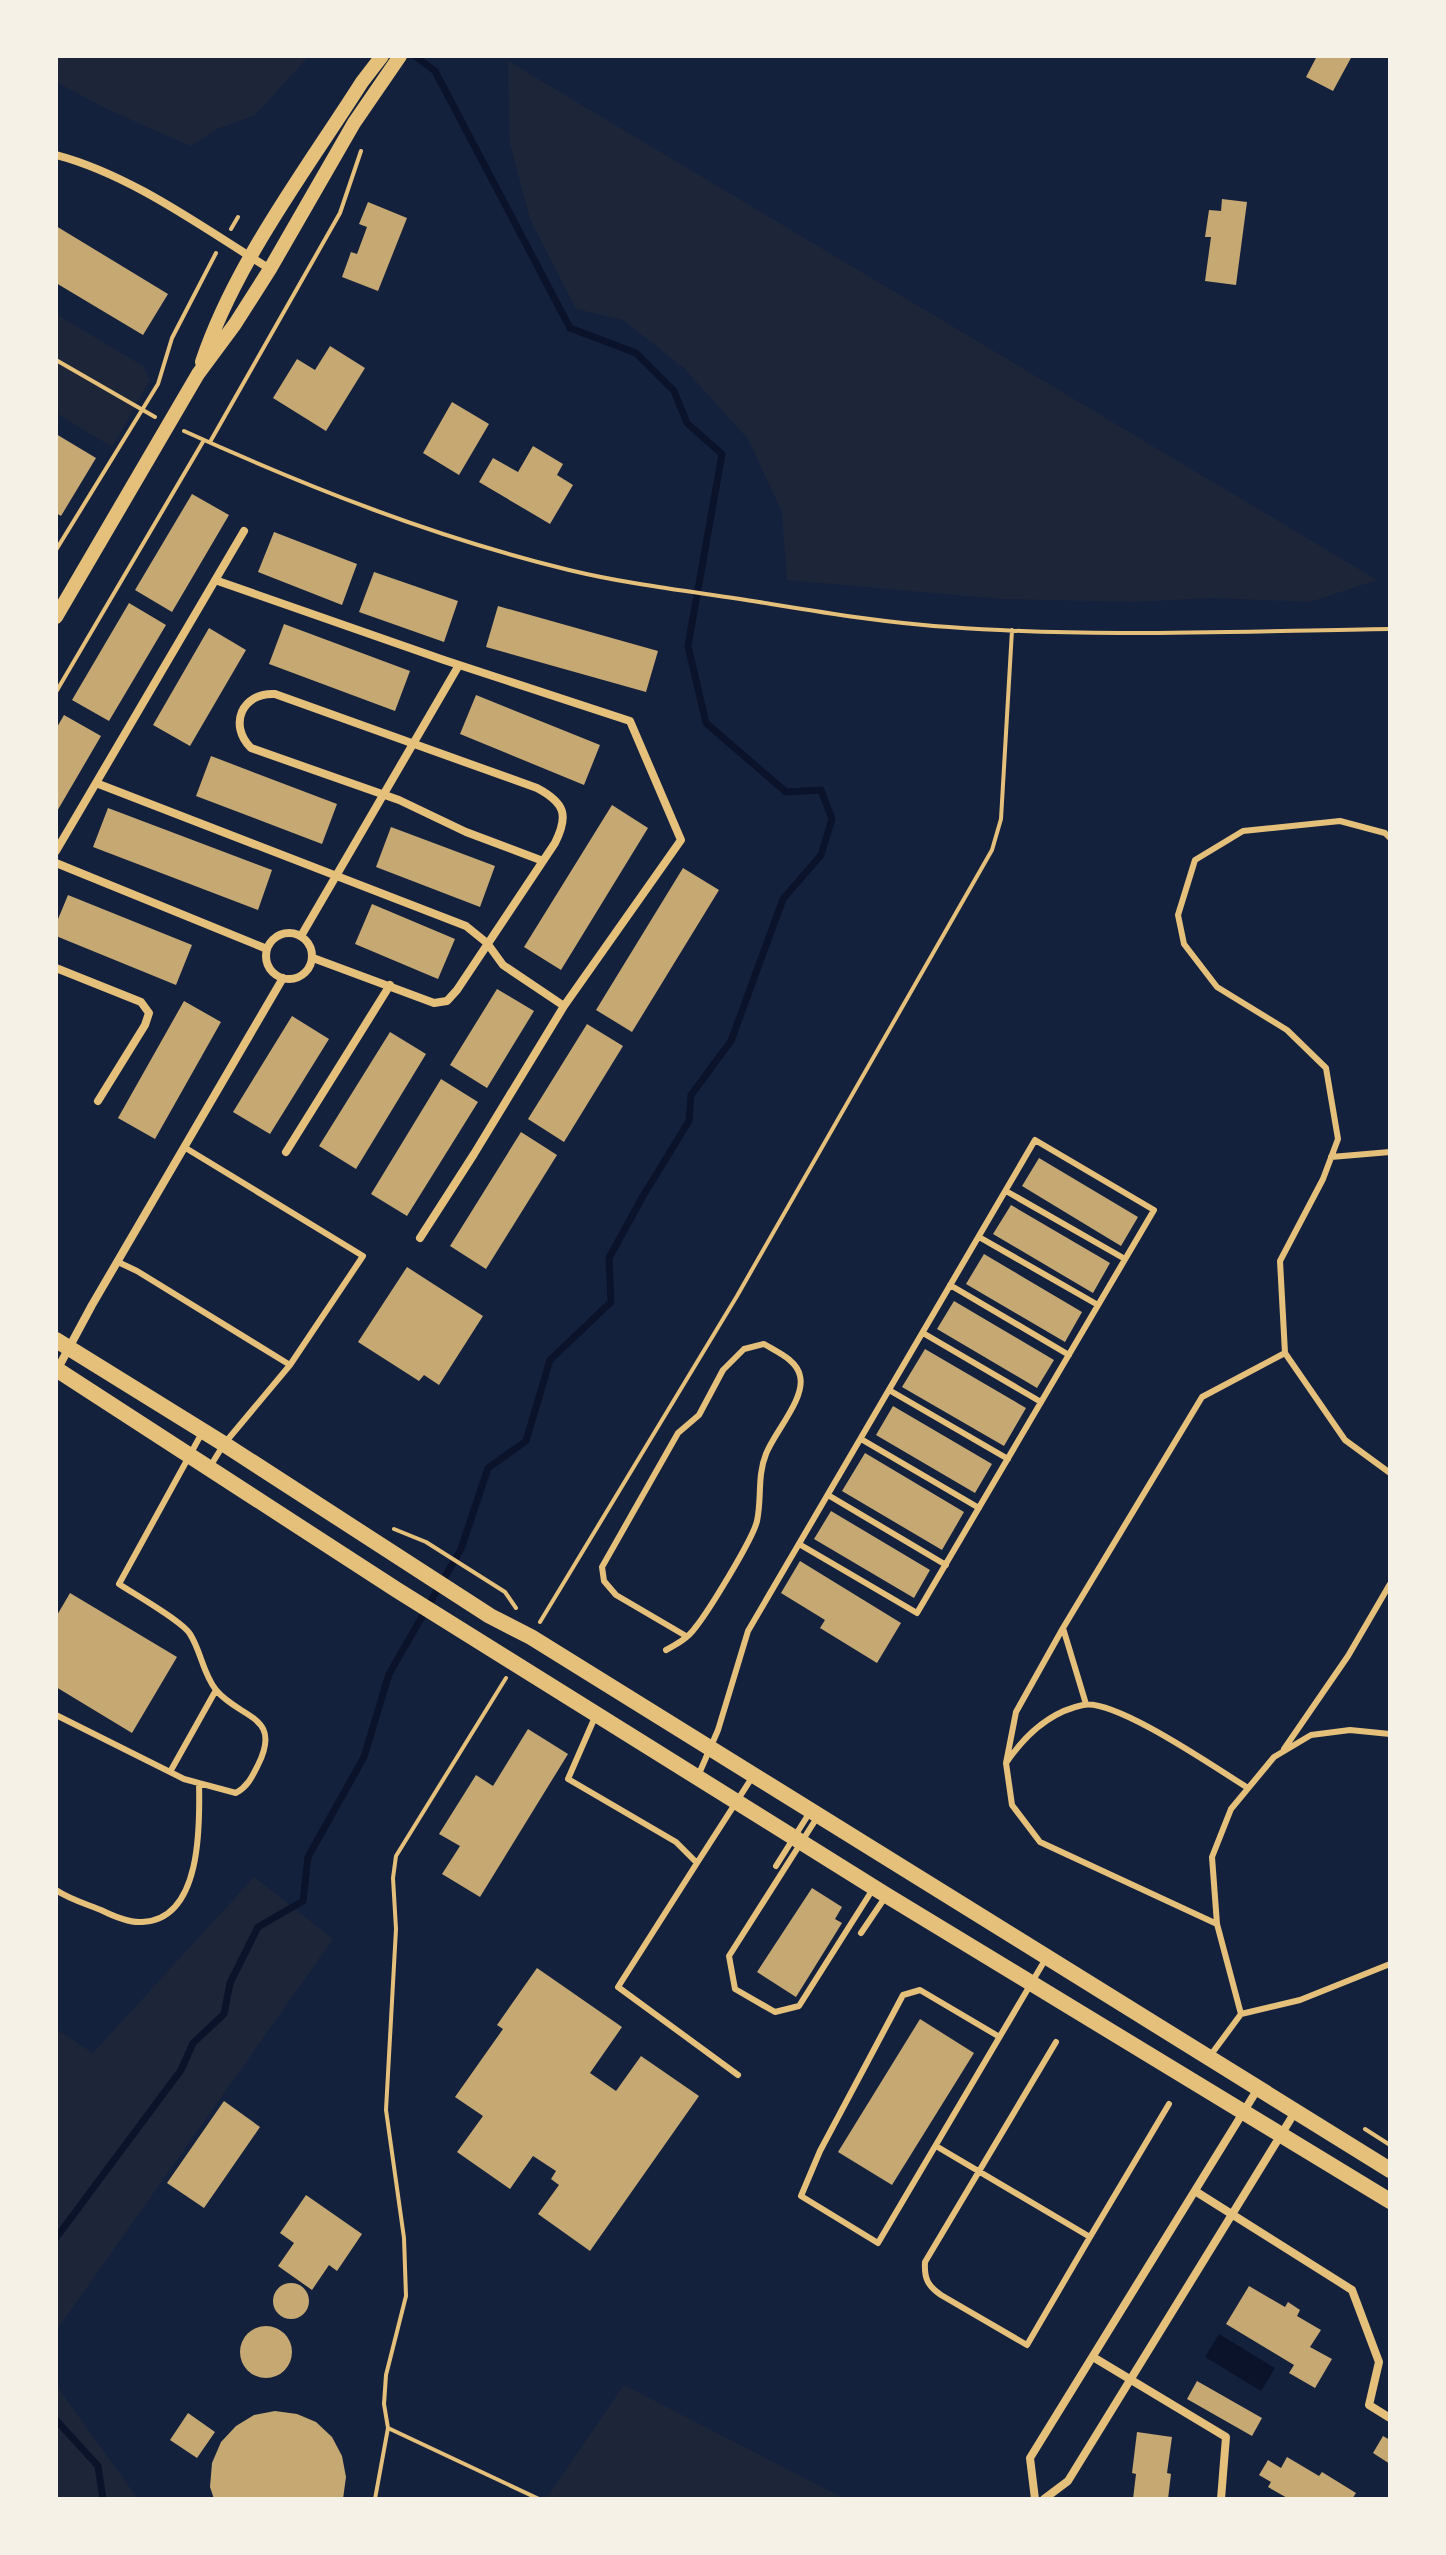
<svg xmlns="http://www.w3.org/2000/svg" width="1446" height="2555" font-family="Rubik,sans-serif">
  <rect width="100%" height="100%" fill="#14213d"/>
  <path fill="#1d2539" d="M 56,56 L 309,56 L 255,115 L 217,129 L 191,146 L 109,110 L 56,82 Z
    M 508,61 L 1377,580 L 1310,602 L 1212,598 L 1134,602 L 1000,599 L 787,580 L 782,512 L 748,439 L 684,368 L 623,320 L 576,309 L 530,219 L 510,144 Z
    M 56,314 L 143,366 L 150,380 L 112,447 L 56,413 Z
    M 254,1877 L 333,1939 L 56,2331 L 56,2029 L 93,2053 Z
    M 56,2385 L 138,2499 L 56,2499 Z
    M 624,2385 L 845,2499 L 546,2499 Z"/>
  <path fill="#0b132b" d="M 1219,2334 L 1275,2368 L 1261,2391 L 1205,2357 Z"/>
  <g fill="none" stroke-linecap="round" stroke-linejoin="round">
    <path stroke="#0b132b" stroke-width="7" d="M 56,2238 L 181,2070 L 193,2043 L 224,2014 L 230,1983 L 258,1927 L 303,1901 L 308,1857 L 364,1757 L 389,1674 L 461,1549 L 488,1468 L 526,1441 L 550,1360 L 611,1302 L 609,1258 L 643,1196 L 689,1121 L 691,1095 L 731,1041 L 783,899 L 821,855 L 832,819 L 821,790 L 786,792 L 706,723 L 688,646 L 722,454 L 687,423 L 674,391 L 636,353 L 570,328 L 435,71 L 415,56
      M 56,2420 L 98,2466 L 103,2499"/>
  </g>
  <path fill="#c6a872" d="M 1317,56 L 1352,56 L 1333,91 L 1306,77 Z
    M 1222,199 L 1247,202 L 1236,285 L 1205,281 L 1211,237 L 1205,237 L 1209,210 L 1221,211 Z
    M 368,202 L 407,218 L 378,291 L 342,277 L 351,252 L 357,254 L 367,227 L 359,224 Z
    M 56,226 L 168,294 L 143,335 L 56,283 Z
    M 330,346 L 365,368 L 326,431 L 273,398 L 297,359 L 315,370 Z
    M 452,402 L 489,424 L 459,475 L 423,453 Z
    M 56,434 L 96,458 L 61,516 L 56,513 Z
    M 533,446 L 563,464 L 557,475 L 573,485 L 550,524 L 479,482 L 493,458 L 518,472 Z
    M 192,494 L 229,515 L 172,612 L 135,590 Z
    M 274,532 L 357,564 L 342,605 L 258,572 Z
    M 374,572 L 458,601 L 444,642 L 359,612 Z
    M 129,603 L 166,625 L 109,721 L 72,700 Z
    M 498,606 L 658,651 L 646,692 L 486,647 Z
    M 284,624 L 410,671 L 395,711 L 269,664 Z
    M 209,628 L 246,650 L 190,746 L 153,725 Z
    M 476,695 L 600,745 L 584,785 L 460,734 Z
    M 64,715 L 101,736 L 56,813 L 56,729 Z
    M 211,756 L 337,804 L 322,844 L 196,796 Z
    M 612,805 L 648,828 L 561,970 L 524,947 Z
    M 108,808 L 272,870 L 258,910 L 93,847 Z
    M 391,827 L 495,866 L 480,907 L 376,867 Z
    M 683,868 L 719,890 L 632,1032 L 596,1010 Z
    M 68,895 L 192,945 L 176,985 L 56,936 L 56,924 Z
    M 372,904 L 455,939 L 438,979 L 355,944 Z
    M 497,989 L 534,1011 L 487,1088 L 450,1065 Z
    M 184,1001 L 221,1022 L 155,1139 L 118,1118 Z
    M 292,1016 L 329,1039 L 270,1134 L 233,1112 Z
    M 587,1024 L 623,1046 L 564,1142 L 528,1119 Z
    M 390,1032 L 426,1054 L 356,1169 L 319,1146 Z
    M 441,1079 L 478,1102 L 407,1216 L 371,1194 Z
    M 521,1132 L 557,1155 L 486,1269 L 450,1246 Z
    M 1039,1158 L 1138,1217 L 1121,1246 L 1022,1186 Z
    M 1011,1205 L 1110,1263 L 1093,1293 L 993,1234 Z
    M 984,1254 L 1082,1312 L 1065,1342 L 966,1284 Z
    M 407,1267 L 483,1316 L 439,1385 L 424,1375 L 419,1381 L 358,1342 Z
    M 954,1301 L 1054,1360 L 1037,1388 L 937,1329 Z
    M 925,1349 L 1026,1408 L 1004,1446 L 902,1387 Z
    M 893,1406 L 992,1464 L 975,1493 L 876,1435 Z
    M 865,1453 L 964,1512 L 942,1550 L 842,1491 Z
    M 831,1511 L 930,1570 L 914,1598 L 814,1539 Z
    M 800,1561 L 901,1623 L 877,1663 L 820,1628 L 825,1620 L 781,1593 Z
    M 70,1593 L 177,1657 L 132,1733 L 56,1687 L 56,1617 Z
    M 528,1729 L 568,1754 L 480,1897 L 442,1874 L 460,1846 L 439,1834 L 476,1775 L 493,1786 Z
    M 812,1888 L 842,1907 L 835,1919 L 842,1923 L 796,1997 L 757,1972 Z
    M 537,1968 L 622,2027 L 590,2073 L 616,2091 L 641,2056 L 699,2096 L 590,2251 L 538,2214 L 559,2185 L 551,2179 L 556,2171 L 533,2156 L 510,2189 L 457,2152 L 483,2116 L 455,2097 L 503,2029 L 497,2025 Z
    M 920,2019 L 974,2053 L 892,2185 L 838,2152 Z
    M 224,2101 L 260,2127 L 204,2208 L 167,2183 Z
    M 306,2195 L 362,2234 L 337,2271 L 329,2265 L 312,2290 L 278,2266 L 294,2243 L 280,2233 Z
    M273 2301a18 18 0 1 1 36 0a18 18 0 1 1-36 0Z
    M 1249,2286 L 1285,2307 L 1288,2302 L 1300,2310 L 1297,2316 L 1321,2330 L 1310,2347 L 1332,2359 L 1315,2388 L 1289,2373 L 1294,2365 L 1226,2324 Z
    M240 2352a26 26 0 1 1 52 0a26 26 0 1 1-52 0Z
    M 1197,2381 L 1262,2418 L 1252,2436 L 1187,2399 Z
    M 275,2411 L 297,2414 L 316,2422 L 332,2437 L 342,2456 L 346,2477 L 343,2499 L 214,2499 L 210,2487 L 212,2463 L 221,2442 L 236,2426 L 254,2415 Z
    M 188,2413 L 215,2432 L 197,2458 L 170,2440 Z
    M 1137,2432 L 1172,2437 L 1167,2473 L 1171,2474 L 1168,2499 L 1133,2499 L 1136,2474 L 1132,2473 Z
    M 1383,2436 L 1390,2440 L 1390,2464 L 1373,2453 Z
    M 1287,2457 L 1319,2476 L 1322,2472 L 1356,2493 L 1352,2499 L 1289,2499 L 1268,2487 L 1271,2482 L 1259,2475 L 1268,2460 L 1281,2468 Z"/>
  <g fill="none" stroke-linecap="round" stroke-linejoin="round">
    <path stroke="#e5c07b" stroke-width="4" d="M 231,229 L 238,217
      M 56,360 L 155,417
      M 184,431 C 310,488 434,537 569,570 C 631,585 696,592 759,602 C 821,612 886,623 949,627 C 1096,638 1243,631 1390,629
      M 210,442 L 340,213 L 361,151
      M 56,550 L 158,384 L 172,338 L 216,253
      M 56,692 L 204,440
      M 394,1529 L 426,1542 L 505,1592 L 516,1608
      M 540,1622 L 737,1296 L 992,850 L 1001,819 L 1012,630
      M 506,1678 L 396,1856 L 393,1878 L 396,1929 L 386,2110 L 404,2238 L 406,2296 L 386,2375 L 384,2404 L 388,2428 L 539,2499
      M 1365,2129 L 1390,2145
      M 375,2499 L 388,2428"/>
    <path stroke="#e5c07b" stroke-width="6" d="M 184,1147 L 363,1256 L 290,1365 L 224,1444 L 211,1465
      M 1331,1157 L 1390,1152
      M 1006,1191 L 1125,1259
      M 979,1237 L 1098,1305
      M 118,1262 L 137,1271 L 290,1365
      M 950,1285 L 1069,1355
      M 923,1333 L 1041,1402
      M 1285,1353 L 1345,1440 L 1390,1473
      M 889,1390 L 1008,1459
      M 861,1439 L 979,1508
      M 828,1495 L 946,1565
      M 1063,1628 L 1086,1704
      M 666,1650 C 677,1644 688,1638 695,1628 C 708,1612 753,1539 757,1521 C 762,1498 757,1476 766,1454 C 774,1433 806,1398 800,1376 C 797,1360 777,1352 764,1344 L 744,1349 L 723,1370 L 699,1415 L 678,1433 L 602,1567 L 604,1581 L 616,1595 L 686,1636
      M 56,1715 L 184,1779 L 236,1793 C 248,1786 252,1777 258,1765 C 283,1715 240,1719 216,1690 C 203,1674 201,1651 190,1634 C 182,1621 134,1594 119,1584 L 203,1431
      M 595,1717 L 568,1779 L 676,1842 L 697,1863 L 618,1987 L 738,2075
      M 1284,1749 L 1348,1656 L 1390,1584
      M 1006,1763 L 1016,1712 L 1063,1628 L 1202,1397 L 1285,1353 L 1280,1261 L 1323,1179 L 1338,1139 L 1326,1068 L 1287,1030 L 1217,987 L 1184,944 L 1178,915 L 1195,860 L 1243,831 L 1340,821 L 1385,833 L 1390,838
      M 170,1772 L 216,1690
      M 698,1776 L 718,1730 L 748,1631 L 1035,1140 L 1154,1210 L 917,1613 L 799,1544
      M 818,1816 L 729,1956 L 735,1989 L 775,2012 L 799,2006 L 873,1889
      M 697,1863 L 753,1776
      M 776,1866 L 810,1812
      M 56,1890 C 69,1899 86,1904 101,1910 C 113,1916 129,1923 142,1922 C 202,1920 200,1824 199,1783
      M 1217,1924 L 1040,1842 L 1012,1805 L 1006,1763 C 1025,1735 1049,1712 1083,1705 C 1115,1698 1217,1769 1248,1788
      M 861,1933 L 886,1896
      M 1241,2014 L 1217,1924 L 1212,1857 L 1231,1809 L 1274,1757 L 1311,1735 L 1350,1730 L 1390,1734
      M 998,2036 L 920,1990 L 903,1995 L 820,2151 L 801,2196 L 878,2243 L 1045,1960
      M 1056,2042 L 925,2262 C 924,2279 928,2286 941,2295 L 1027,2345 L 1090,2237
      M 1210,2056 L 1241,2014 L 1300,2000 L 1390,1964
      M 936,2146 L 1090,2237 L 1169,2104"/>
    <path stroke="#e5c07b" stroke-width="8" d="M 56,155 C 132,175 203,228 270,269
      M 215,580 L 444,660 L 630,721 L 681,840 L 564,1006 L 474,1154 L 420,1238
      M 96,783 L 466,926 L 487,943 L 503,965 L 564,1006
      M 56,851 L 244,531
      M 56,863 L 267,949
      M266 956a23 23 0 1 1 46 0a23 23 0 1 1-46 0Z
      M 301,936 L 459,665
      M 313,958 L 434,1003 L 447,1001 L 457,990 L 555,843 C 569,815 565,803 537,788 L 275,694 C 242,692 228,725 251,748 L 399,800 L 466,832 L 543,861
      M 56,968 L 141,1002 L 149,1013 L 145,1025 L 98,1101
      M 286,1152 L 390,985
      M 57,1370 L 92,1305 L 283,978
      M 1195,2191 L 1352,2290 L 1379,2362 L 1369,2405 L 1390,2418
      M 1093,2357 L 1226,2437 L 1221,2499
      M 1035,2499 L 1030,2458 L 1257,2090
      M 1044,2499 L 1068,2481 L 1295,2112"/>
    <path stroke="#e5c07b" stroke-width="14" d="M 202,362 C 235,263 306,170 362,82 L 382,56
      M 56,617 L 198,374 L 235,324 L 270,269 L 354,123 L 400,56"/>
    <path stroke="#e5c07b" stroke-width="16" d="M 56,1340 L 224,1444 L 490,1616 L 531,1637 L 1390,2170
      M 56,1369 L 397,1590 L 886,1895 L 1390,2201"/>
  </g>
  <rect width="1446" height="2555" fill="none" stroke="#f6f1e7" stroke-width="116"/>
</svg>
